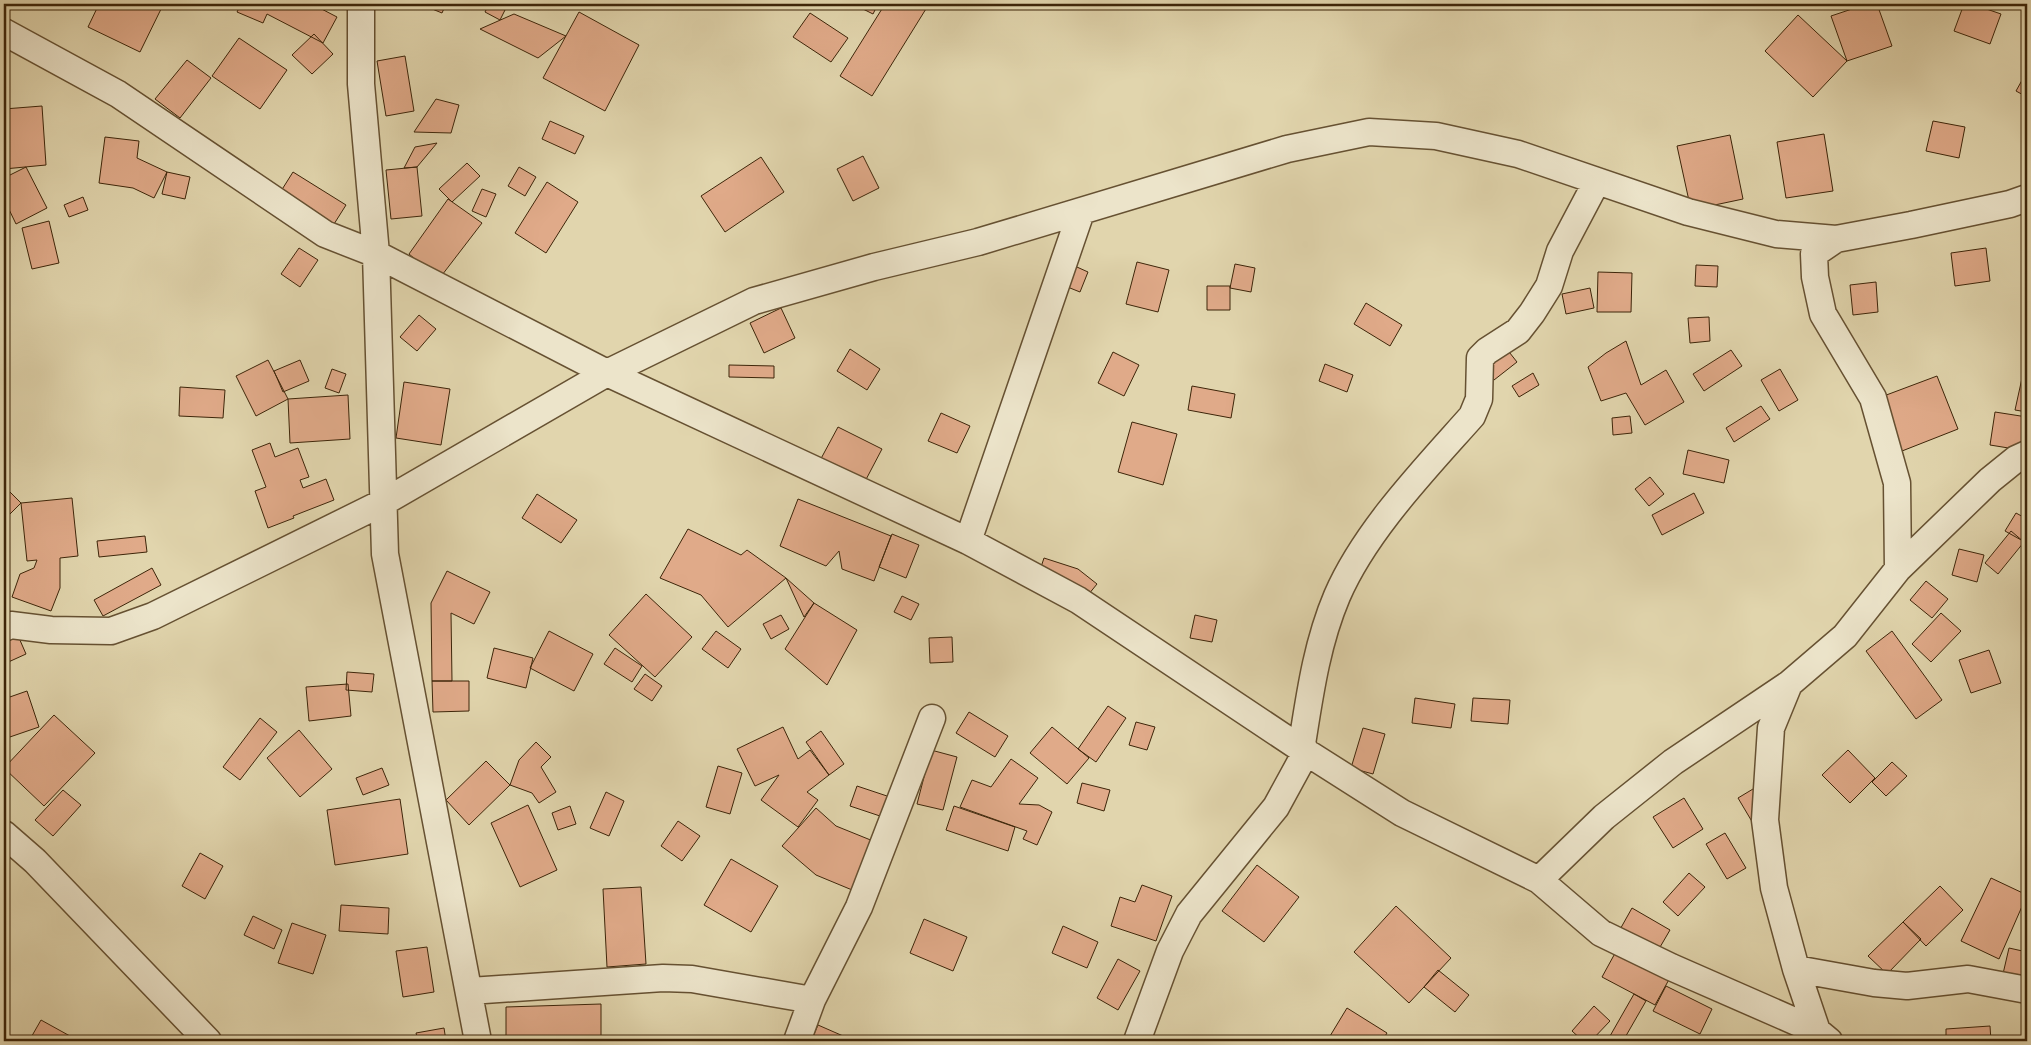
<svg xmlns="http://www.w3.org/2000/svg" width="2031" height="1045" font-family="'Gentium Book Plus',serif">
  <rect width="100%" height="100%" fill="#e1d5ad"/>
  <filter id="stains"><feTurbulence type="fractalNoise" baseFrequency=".004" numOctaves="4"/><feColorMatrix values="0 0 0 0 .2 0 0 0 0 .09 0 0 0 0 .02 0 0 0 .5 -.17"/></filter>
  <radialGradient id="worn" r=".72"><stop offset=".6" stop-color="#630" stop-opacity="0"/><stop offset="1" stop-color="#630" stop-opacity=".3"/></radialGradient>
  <path fill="#e0aa89" stroke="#3d2509" d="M 4,4 L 14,4 L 4,14 Z
    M 99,4 L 160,4 L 163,5 L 140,52 L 88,27 Z
    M 241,4 L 312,4 L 337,17 L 323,43 L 267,14 L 263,23 L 237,12 Z
    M 420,4 L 446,4 L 442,13 Z
    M 489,4 L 508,4 L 500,20 L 485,12 Z
    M 855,4 L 878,4 L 873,14 L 855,5 Z
    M 885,4 L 929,4 L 872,96 L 840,76 Z
    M 1867,4 L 1877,4 L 1892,46 L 1847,61 L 1831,16 Z
    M 1964,4 L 1972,4 L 2001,14 L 1990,44 L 1954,31 Z
    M 579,12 L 639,45 L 605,111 L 543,78 Z
    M 810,13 L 848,38 L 831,62 L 793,37 Z
    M 514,14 L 566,36 L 538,58 L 480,29 Z
    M 1798,15 L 1847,61 L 1813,97 L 1765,51 Z
    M 314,34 L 333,54 L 312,74 L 292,55 Z
    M 239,38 L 287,70 L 260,109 L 212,76 Z
    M 405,56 L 414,111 L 386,116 L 377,61 Z
    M 187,60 L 211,78 L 180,118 L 155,99 Z
    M 2026,73 L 2027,74 L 2027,97 L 2016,91 Z
    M 436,99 L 459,105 L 451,133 L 414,132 Z
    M 42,106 L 46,165 L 4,169 L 4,109 Z
    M 550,121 L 584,136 L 575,154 L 542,139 Z
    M 1933,121 L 1965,127 L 1959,158 L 1926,151 Z
    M 1824,134 L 1833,191 L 1786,198 L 1777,142 Z
    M 1730,135 L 1743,199 L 1691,210 L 1677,146 Z
    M 105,137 L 139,141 L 137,158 L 167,172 L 154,198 L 133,188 L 99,183 Z
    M 437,143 L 417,167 L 404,168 L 415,147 Z
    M 863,156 L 879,188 L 853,201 L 837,169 Z
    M 761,157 L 784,192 L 725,232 L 701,196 Z
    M 467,163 L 480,176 L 452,202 L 439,189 Z
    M 26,167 L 47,208 L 16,224 L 4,199 L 4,178 Z
    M 417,167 L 422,216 L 391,219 L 386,170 Z
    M 519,167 L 536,177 L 525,196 L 508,186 Z
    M 167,172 L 190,177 L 185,199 L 162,194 Z
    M 293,172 L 346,205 L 329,232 L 276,199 Z
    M 547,182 L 578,202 L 546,253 L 515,233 Z
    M 482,189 L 496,194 L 486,217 L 472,211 Z
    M 83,197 L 88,210 L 69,217 L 64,205 Z
    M 448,199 L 482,223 L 439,279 L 409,254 Z
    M 49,221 L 59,263 L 32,269 L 22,228 Z
    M 299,248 L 318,260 L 300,287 L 281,274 Z
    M 1986,248 L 1990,281 L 1955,286 L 1951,253 Z
    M 1137,262 L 1169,270 L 1158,312 L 1126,304 Z
    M 1068,263 L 1088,272 L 1080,292 L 1060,284 Z
    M 1235,264 L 1255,268 L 1251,292 L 1230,288 Z
    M 1696,265 L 1718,266 L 1717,287 L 1695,286 Z
    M 1598,272 L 1632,273 L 1631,312 L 1597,312 Z
    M 1876,282 L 1878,312 L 1853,315 L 1850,285 Z
    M 1207,286 L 1230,286 L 1230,310 L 1207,310 Z
    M 1590,288 L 1594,308 L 1566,314 L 1562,294 Z
    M 1366,303 L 1402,325 L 1390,346 L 1354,324 Z
    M 781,308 L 795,338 L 764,353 L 750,323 Z
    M 419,315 L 436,329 L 417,351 L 400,337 Z
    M 1709,317 L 1710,341 L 1690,343 L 1688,318 Z
    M 1626,341 L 1641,385 L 1666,370 L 1684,402 L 1645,425 L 1626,393 L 1601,401 L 1588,367 L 1606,353 Z
    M 1502,343 L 1517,362 L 1494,380 L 1479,362 Z
    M 850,349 L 880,369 L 867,390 L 837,371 Z
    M 1731,350 L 1742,366 L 1704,391 L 1693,374 Z
    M 1113,352 L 1139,365 L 1124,396 L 1098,383 Z
    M 268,360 L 288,399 L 256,416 L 236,376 Z
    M 300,360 L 309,381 L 283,392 L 274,371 Z
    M 1325,364 L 1353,375 L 1347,392 L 1319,381 Z
    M 729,365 L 774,366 L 774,378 L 729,377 Z
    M 332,369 L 346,374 L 339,393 L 325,388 Z
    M 1780,369 L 1798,400 L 1779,411 L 1761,380 Z
    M 2024,369 L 2027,370 L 2027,412 L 2015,410 Z
    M 1533,373 L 1539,385 L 1519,397 L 1512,386 Z
    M 1937,376 L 1958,429 L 1902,451 L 1881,397 Z
    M 404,382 L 450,389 L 441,445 L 396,438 Z
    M 1192,386 L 1235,394 L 1231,418 L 1188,410 Z
    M 180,387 L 225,390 L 223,418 L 179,416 Z
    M 348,395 L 350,439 L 290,443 L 288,399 Z
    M 1761,406 L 1770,419 L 1734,442 L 1726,428 Z
    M 1995,412 L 2027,417 L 2027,451 L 1990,445 Z
    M 941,413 L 970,426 L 957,453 L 928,441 Z
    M 1630,416 L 1632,433 L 1613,435 L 1612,418 Z
    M 1132,422 L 1177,434 L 1163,485 L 1118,472 Z
    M 838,427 L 882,449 L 861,489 L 817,466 Z
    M 270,443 L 275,457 L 298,448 L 309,477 L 300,480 L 303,488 L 326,479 L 334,500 L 293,516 L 294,518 L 268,528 L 255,491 L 266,487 L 252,450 Z
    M 1688,450 L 1729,460 L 1724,483 L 1683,474 Z
    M 1650,477 L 1664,494 L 1649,506 L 1635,489 Z
    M 4,486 L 21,503 L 4,520 Z
    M 1694,493 L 1704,513 L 1662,535 L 1652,515 Z
    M 537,494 L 577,520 L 561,543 L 522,518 Z
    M 72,498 L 78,556 L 60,558 L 60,588 L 51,611 L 12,597 L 20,574 L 34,568 L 37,560 L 27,561 L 21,503 Z
    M 798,499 L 891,536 L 874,581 L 842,569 L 839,551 L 826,566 L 780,546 Z
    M 2016,513 L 2027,519 L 2027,534 L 2023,541 L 2005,531 Z
    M 688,529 L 741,555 L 747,550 L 786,578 L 728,627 L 701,595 L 660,578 Z
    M 2011,531 L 2024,542 L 1998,574 L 1985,563 Z
    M 892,534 L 919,545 L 906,578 L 879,567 Z
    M 145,536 L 147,552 L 99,557 L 97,541 Z
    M 1959,549 L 1984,555 L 1977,582 L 1952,575 Z
    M 1044,558 L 1078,569 L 1097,584 L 1084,600 L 1038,576 Z
    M 152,568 L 161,585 L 103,616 L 94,600 Z
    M 447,571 L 490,592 L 474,624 L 451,613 L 452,681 L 432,681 L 431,603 Z
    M 786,578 L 814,603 L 804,617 Z
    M 1926,581 L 1948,599 L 1932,618 L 1910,600 Z
    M 646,594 L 692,637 L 655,677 L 609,635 Z
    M 902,596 L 919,604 L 911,620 L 894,612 Z
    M 814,603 L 857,630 L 827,685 L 785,649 Z
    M 1941,613 L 1961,631 L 1931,662 L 1912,644 Z
    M 781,615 L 789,629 L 771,639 L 763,624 Z
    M 1195,615 L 1217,620 L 1212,642 L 1190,638 Z
    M 16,631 L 26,654 L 4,664 L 4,636 Z
    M 549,631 L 593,654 L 574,691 L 530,668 Z
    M 716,631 L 741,649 L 728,668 L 702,649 Z
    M 1892,631 L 1942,700 L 1916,719 L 1866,651 Z
    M 952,637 L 953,662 L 930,663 L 929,638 Z
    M 494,648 L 533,658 L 526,688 L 487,678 Z
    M 615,648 L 642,666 L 632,682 L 604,664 Z
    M 1989,650 L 2001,683 L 1971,693 L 1959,660 Z
    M 347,672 L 374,674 L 372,692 L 346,690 Z
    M 645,674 L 662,686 L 652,701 L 634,689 Z
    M 432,681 L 469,681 L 469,711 L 433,712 Z
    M 348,684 L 351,716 L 309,721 L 306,687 Z
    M 27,691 L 39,727 L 4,739 L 4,699 Z
    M 1415,698 L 1455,704 L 1451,728 L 1412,723 Z
    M 1473,698 L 1510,700 L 1508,724 L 1471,721 Z
    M 1108,706 L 1126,718 L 1096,762 L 1078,749 Z
    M 969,712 L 1008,736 L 995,757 L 956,733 Z
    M 54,715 L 95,753 L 44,806 L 4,768 Z
    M 260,718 L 277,732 L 240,780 L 223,767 Z
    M 1136,722 L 1155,727 L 1147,750 L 1129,745 Z
    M 783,727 L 798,759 L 810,750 L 829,775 L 807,792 L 818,800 L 798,827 L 761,800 L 779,775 L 755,786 L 737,749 Z
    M 1052,727 L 1089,758 L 1067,784 L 1030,753 Z
    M 1363,728 L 1385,734 L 1373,774 L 1351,768 Z
    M 299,730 L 332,769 L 300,797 L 267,758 Z
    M 821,731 L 844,764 L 829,775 L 806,742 Z
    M 536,742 L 551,757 L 541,767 L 556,792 L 539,803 L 532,793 L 510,785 L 519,760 Z
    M 931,750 L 957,757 L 943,810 L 917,804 Z
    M 1848,750 L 1875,778 L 1850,803 L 1822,775 Z
    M 1011,759 L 1038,778 L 1019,804 L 1039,805 L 1052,812 L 1037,845 L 1023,839 L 1027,831 L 960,807 L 972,780 L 991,787 Z
    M 486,761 L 510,785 L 469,825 L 446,800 Z
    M 1892,762 L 1907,776 L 1886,796 L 1872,782 Z
    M 718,766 L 742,773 L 730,814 L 706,807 Z
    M 382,768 L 389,785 L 363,795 L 356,778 Z
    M 1082,783 L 1110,790 L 1104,811 L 1077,803 Z
    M 857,786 L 899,800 L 892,820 L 850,806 Z
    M 1758,786 L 1757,830 L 1738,798 Z
    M 63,790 L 81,805 L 53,836 L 35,820 Z
    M 606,792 L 624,801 L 609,836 L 590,828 Z
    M 1684,798 L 1703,829 L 1673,848 L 1653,817 Z
    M 400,799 L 408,854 L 335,865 L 327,810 Z
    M 528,805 L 557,870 L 520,887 L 491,823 Z
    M 570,806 L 576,824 L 558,830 L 552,813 Z
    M 954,806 L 1015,827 L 1008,851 L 946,830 Z
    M 816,808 L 836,826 L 878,843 L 857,892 L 816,875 L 782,846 Z
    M 678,821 L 700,836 L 682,861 L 661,846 Z
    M 1725,833 L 1746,868 L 1727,879 L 1706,844 Z
    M 200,853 L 223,866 L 205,899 L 182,886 Z
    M 731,859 L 778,886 L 751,932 L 704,905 Z
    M 1257,865 L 1299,897 L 1264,942 L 1222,911 Z
    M 1689,873 L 1705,887 L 1678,916 L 1663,902 Z
    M 1991,878 L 2027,895 L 1999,959 L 1961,941 Z
    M 1142,885 L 1172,896 L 1156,941 L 1111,926 L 1120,897 L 1135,902 Z
    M 1940,886 L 1963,910 L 1926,946 L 1903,922 Z
    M 641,887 L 646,964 L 607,967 L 603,889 Z
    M 341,905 L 389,908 L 388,934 L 339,931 Z
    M 1396,906 L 1451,958 L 1409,1003 L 1354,952 Z
    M 1632,908 L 1670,930 L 1656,954 L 1618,933 Z
    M 253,916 L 282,930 L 274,949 L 244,935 Z
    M 924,919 L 967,937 L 953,971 L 910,953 Z
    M 1903,922 L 1921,939 L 1887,974 L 1868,956 Z
    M 292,923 L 326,935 L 313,974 L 278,963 Z
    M 1063,926 L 1098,942 L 1087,968 L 1052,953 Z
    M 1619,946 L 1672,974 L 1655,1005 L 1602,977 Z
    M 427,947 L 434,992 L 403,997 L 396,951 Z
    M 2009,948 L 2027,952 L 2027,991 L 1999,991 Z
    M 1118,959 L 1140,971 L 1118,1010 L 1097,998 Z
    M 1438,970 L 1469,995 L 1455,1012 L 1424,987 Z
    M 1666,986 L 1712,1009 L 1700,1034 L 1653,1011 Z
    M 1634,994 L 1646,1001 L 1623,1041 L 1620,1041 L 1610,1036 Z
    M 601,1004 L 601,1036 L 506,1038 L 506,1007 Z
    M 1594,1006 L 1610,1021 L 1591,1041 L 1583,1041 L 1572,1031 Z
    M 1347,1008 L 1387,1033 L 1382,1041 L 1327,1041 Z
    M 41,1020 L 79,1041 L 29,1041 Z
    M 818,1025 L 850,1039 L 849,1041 L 811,1041 Z
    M 1990,1026 L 1991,1041 L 1946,1041 L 1946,1029 Z
    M 444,1028 L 446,1041 L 418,1041 L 416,1033 Z"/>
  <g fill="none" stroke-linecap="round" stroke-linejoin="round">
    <g stroke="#665132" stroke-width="29">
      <path id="street" d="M 361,4 L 361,84 L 376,254 L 385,554 L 478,1041
        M 4,32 L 118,94 L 325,234 L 376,254 L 607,373 L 968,541 L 1078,600 L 1306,752 L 1402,813 L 1539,880 L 1601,933 L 1671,967 L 1817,1031 L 1829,1041
        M 1836,239 L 1814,254 L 1815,277 L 1823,314 L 1873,398 L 1897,483 L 1898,569
        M 968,541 L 1081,212
        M 4,628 L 11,625 L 51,630 L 111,631 L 153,616 L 384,502 L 607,373 L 754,301 L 874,267 L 978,242 L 1287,149 L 1369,132 L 1436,136 L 1518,154 L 1688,212 L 1776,234 L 1836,239 L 1911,225 L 2010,204 L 2027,198
        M 1789,684 L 1771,728 L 1765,820 L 1774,888 L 1796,969 L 1817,1031
        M 4,834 L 35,861 L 208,1041
        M 1539,880 L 1604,817 L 1673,762 L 1789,684 L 1845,636 L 1898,569 L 1990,480 L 2016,459 L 2027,454
        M 1796,969 L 1874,983 L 1907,986 L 1968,979 L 2027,990
        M 470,991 L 663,978 L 692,979 L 812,1000
        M 797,1041 L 812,1000 L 859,907 L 932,718
        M 1137,1041 L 1170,951 L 1189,914 L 1276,807 L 1306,752 L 1302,744 C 1310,693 1317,643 1337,596 C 1365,531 1425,469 1472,416 L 1479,399 L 1480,358 L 1487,351 L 1518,331 L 1532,313 L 1549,286 L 1560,251 L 1597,181"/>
    </g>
    <use href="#street" stroke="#ece4ca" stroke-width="26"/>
  </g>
  <rect width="2031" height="1045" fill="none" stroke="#e1d5ad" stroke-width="20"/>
  <rect x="5" y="5" width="2021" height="1035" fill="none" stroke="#3d2509" stroke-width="2.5"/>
  <rect x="10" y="10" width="2011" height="1025" fill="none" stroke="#3d2509"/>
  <rect width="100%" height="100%" filter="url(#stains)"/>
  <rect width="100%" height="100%" fill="url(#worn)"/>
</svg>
